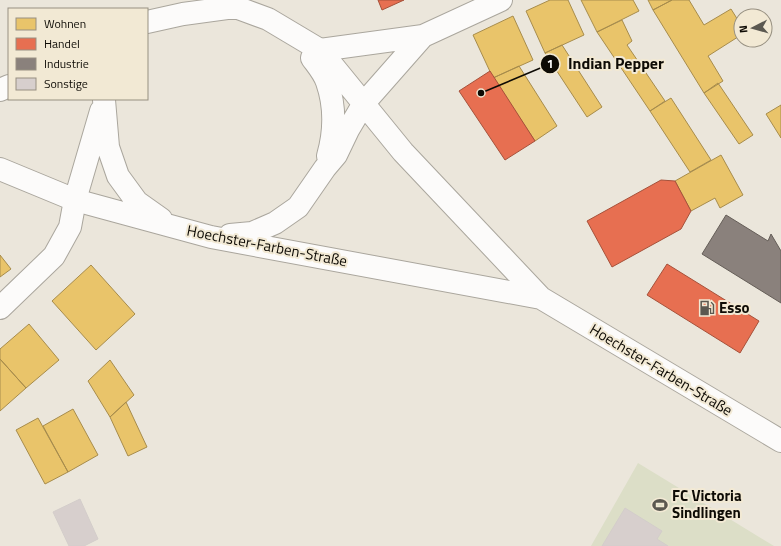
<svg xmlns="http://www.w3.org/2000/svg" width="781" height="546" font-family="'Titillium Web',sans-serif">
  <rect width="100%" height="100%" fill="#ebe6db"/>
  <path fill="#dcdec7" d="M 638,463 L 774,546 L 591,546 Z"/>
  <path fill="#e9c46a" stroke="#a78c4c" d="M 550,0 L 568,0 L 584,35 L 545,53 L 526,11 Z
    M 581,0 L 633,0 L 639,11 L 597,32 Z
    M 648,0 L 672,0 L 653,10 Z
    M 672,0 L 689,0 L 704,25 L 731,9 L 741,25 L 741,35 L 708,56 L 723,81 L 704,93 L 653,10 Z
    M 513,16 L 533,60 L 493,78 L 473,35 Z
    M 622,20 L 632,41 L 627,45 L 665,101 L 650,111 L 597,32 Z
    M 562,45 L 602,107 L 587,117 L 545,53 Z
    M 519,66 L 557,126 L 535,141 L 493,78 Z
    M 718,83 L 753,135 L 739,144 L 704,93 Z
    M 671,98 L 711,160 L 690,172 L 650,111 Z
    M 781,105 L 781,138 L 766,114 Z
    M 721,155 L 743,195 L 720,208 L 715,198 L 691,211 L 675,181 Z
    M 0,255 L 11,269 L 0,277 Z
    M 91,265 L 135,314 L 96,350 L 52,301 Z
    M 29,324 L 59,360 L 26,388 L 0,359 L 0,349 Z
    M 0,359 L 26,388 L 0,411 Z
    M 110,360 L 134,395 L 110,417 L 88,381 Z
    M 126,402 L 147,447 L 128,456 L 110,417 Z
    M 73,409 L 98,455 L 68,472 L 43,426 Z
    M 38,418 L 68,472 L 45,484 L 16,430 Z"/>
  <path fill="#e76f51" stroke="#a6513a" d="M 378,0 L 404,0 L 382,10 Z
    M 490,71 L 535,141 L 505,160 L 459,91 Z
    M 661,180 L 675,181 L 691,211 L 681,229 L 612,267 L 587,221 Z
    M 667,264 L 759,321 L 740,353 L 647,295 Z"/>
  <path fill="#8a817c" stroke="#655e58" d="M 726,215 L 768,241 L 771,234 L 781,251 L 781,303 L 702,254 Z"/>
  <path fill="#d7cfcd" stroke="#d3cdca" d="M 80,499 L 98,539 L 84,546 L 69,546 L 53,512 Z
    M 625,508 L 662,531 L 657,539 L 668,546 L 602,546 Z"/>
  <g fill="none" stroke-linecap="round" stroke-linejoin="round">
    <g stroke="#aaa69d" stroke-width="24">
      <path id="minor" d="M 320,50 L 423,36 L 501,0
        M 364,103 L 423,36
        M 0,308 L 54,256 L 70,227 L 75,200"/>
    </g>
    <g stroke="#aaa69d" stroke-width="24">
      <path id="major" d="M 147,22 L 183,14 L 227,8 L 238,8 L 268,19 L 320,50 L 403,152 L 541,298 L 781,441
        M 312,58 C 317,65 324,73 327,82 C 335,105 335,131 328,156
        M 0,90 L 9,86
        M 104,100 L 108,147 L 118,176 L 137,202 L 161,219
        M 0,169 L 75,200 L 211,237 L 541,298
        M 75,200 L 101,111
        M 230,235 L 252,233 L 275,223 L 298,207 L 325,168 L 336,155 L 348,130 L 364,103"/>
    </g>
    <use href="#minor" stroke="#fcfbfa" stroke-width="22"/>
    <use href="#major" stroke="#fcfbfa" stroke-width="22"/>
  </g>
  <defs>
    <g id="fuel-bare" transform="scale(1.2)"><path d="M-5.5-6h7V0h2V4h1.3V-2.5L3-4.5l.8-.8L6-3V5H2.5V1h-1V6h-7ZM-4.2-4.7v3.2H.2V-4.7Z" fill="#5b5850" stroke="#f2e9d4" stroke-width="2.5" paint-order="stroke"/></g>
    <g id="stadium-bare" transform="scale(1.2)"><path d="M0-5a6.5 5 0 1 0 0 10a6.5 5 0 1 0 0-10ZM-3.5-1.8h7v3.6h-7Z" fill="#5b5850" stroke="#f2e9d4" stroke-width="2.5" paint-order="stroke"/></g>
  </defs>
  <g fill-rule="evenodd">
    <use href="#fuel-bare" x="707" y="308"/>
    <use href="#stadium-bare" x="660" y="505"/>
  </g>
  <g text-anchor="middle" stroke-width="4" stroke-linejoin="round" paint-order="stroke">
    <g font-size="15" fill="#0e0b05" stroke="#f2e9d4">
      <text transform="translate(267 246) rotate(11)" y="5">Hoechster-Farben-Straße</text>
      <text transform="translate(661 370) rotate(31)" y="5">Hoechster-Farben-Straße</text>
    </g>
    <g font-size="15" font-weight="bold" fill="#0e0b05" stroke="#f2e9d4" text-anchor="start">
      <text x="719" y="313">Esso</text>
      <text x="672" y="501">FC Victoria<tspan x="672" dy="17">Sindlingen</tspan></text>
    </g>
  </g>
  <path fill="none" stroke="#0e0b05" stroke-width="1.5" d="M481 93L550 64"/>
  <g fill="#0e0b05" stroke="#f2e9d4" stroke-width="1.5">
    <circle cx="481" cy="93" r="4"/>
    <circle cx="550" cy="64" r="10"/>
  </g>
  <g font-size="12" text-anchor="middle" font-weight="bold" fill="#fff">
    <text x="550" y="68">1</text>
  </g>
  <g font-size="16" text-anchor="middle" font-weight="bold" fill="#0e0b05" stroke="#f2e9d4" stroke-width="4" stroke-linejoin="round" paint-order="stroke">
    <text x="616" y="69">Indian Pepper</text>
  </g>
  <rect x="8" y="8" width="140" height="92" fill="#f2e9d4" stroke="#979081"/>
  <rect x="16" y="18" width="20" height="12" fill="#e9c46a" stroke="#979081"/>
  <text x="44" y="28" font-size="12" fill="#0e0b05">Wohnen</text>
  <rect x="16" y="38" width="20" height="12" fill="#e76f51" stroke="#979081"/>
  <text x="44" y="48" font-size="12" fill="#0e0b05">Handel</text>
  <rect x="16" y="58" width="20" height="12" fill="#8a817c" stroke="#979081"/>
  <text x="44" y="68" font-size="12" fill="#0e0b05">Industrie</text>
  <rect x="16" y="78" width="20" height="12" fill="#d7cfcd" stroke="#979081"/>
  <text x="44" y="88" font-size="12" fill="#0e0b05">Sonstige</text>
  <g transform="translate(753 28) rotate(264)"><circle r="19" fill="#f2e9d4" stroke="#979081"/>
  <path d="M0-3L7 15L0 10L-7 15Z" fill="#5b5850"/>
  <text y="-6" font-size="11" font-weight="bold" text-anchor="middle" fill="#0e0b05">N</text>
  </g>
</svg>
